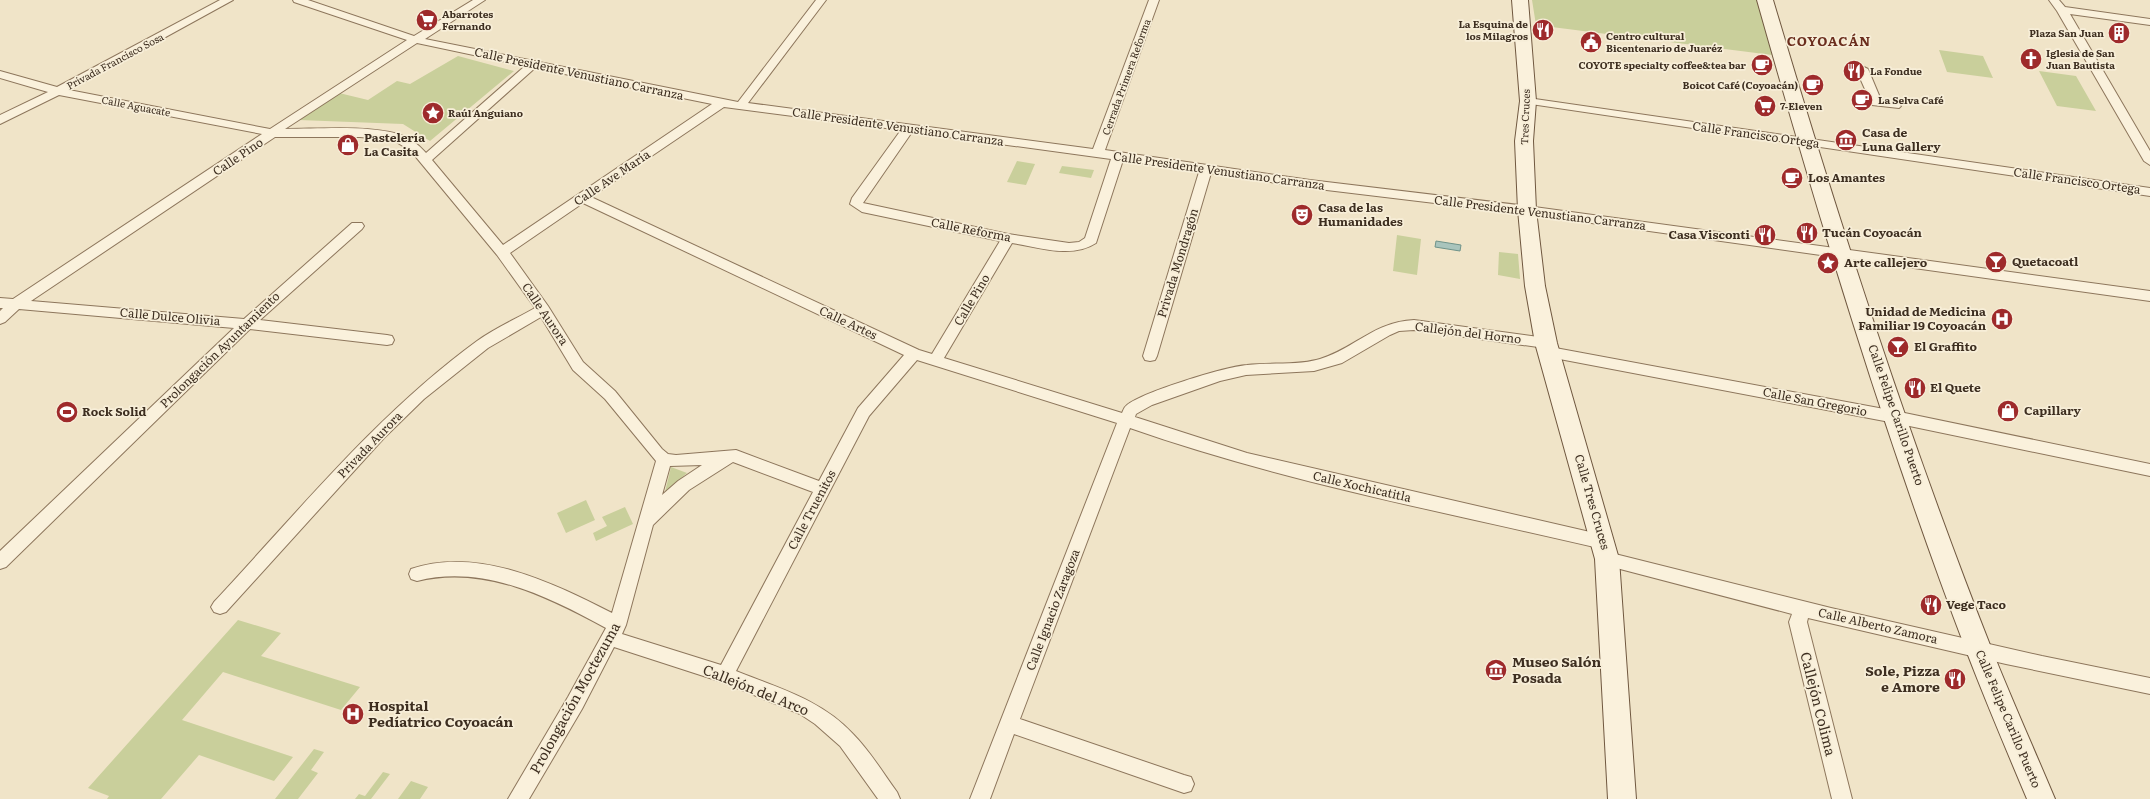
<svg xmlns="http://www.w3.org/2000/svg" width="2150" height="799" font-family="Literata,serif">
  <rect width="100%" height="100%" fill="#f0e4c8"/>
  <path fill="#c9cf9b" d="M 1532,0 L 1757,0 L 1772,55 L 1536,25 Z
    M 1939,50 L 1983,56 L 1993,78 L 1947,72 Z
    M 458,56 L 514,71 L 430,141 L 403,124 L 299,120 L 339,93 L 368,100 L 397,81 L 410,84 Z
    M 2039,71 L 2076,76 L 2096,111 L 2057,106 Z
    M 1017,161 L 1035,164 L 1026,185 L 1007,182 Z
    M 1062,166 L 1094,170 L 1091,178 L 1059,173 Z
    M 1397,235 L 1421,239 L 1417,275 L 1393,271 Z
    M 1499,252 L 1518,254 L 1520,279 L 1498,275 Z
    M 671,467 L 687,473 L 665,492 Z
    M 586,500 L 595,520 L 566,533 L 557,513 Z
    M 625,507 L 633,524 L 596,541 L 593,533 L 607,526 L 602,517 Z
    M 238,620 L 281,633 L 261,656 L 360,687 L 341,710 L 223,672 L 182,720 L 293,757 L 274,781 L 199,755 L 161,799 L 107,799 L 109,796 L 88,788 Z
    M 314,749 L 324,752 L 311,770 L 318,773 L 298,799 L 275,799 Z
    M 383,772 L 390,774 L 371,799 L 355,799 L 359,794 L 365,796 Z
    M 411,781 L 428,787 L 420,799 L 398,799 Z"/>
  <path fill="#a9c4bc" stroke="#6f938a" d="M 1436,241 L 1461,245 L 1460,251 L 1435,247 Z"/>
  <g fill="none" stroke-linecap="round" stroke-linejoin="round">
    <g stroke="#8d765c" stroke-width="2">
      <path id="street" d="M 220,0 L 233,0 L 69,90 L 270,129 L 407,40 L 294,2 L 293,0 L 308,0 L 414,36 L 473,0 L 485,0 L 425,39 L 738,102 L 816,0 L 826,0 L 748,103 L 1093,149 L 1149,0 L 1159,0 L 1105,150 L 1310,180 L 1527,206 L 2150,291 L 2150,301 L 1527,214 L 1310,188 L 1211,173 L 1157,356 L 1155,360 L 1150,361 L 1145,360 L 1143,356 L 1199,172 L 1123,160 L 1096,243 C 1072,259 1038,247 1012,243 L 944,358 L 1122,413 C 1123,411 1124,407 1127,405 C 1143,392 1224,367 1247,365 C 1271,362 1297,366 1320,359 C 1356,348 1373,322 1414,320 L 1546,338 L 1551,339 L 1553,343 L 1550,347 L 1895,411 L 2150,464 L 2150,476 L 1895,423 L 1549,357 L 1544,356 L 1542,352 L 1545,348 L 1414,330 L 1399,331 L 1390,335 L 1342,363 L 1314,371 L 1246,375 L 1220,381 L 1152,405 L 1136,414 L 1135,417 L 1247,453 L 1603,535 L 1609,537 L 1611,542 L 1609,547 L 1603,549 C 1445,512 1284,482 1130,428 L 1020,719 L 1184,775 L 1191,777 L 1194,784 L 1191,791 L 1184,793 L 1014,734 L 990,799 L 970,799 L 1117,423 L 917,360 L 869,416 L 736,671 C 778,688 822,700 853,734 C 870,751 883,773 897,792 L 900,799 L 878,799 L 840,746 L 815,724 L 800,714 L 722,682 L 614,647 L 582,709 L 529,799 L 508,799 L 568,697 L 606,628 C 549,597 484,564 417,581 L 411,579 L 409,574 L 411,569 C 478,546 553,583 612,613 L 656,461 L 605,399 L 573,370 L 541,317 L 488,348 L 424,399 L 384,438 L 226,612 L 220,614 L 214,612 L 211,607 L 214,602 C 298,512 377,414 477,341 C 495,328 516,319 535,308 L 497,255 L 411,151 L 393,140 L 360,137 L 275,137 L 31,301 L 244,319 L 352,223 L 362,223 L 364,226 L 362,229 L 260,320 L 387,335 L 392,336 L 394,340 L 392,344 L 387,345 L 250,329 L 6,567 L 0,569 L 0,551 L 234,328 L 19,309 L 5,322 L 0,324 L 0,311 L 3,308 L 0,308 L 0,298 L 13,299 L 262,134 L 59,95 L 0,124 L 0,115 L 48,92 L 0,78 L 0,71 L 57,87 ZM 417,43 L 525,66 L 426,153 C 419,145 409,137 398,134 C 367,125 318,129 285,129 ZM 535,68 L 712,104 L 503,245 L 432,160 ZM 724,107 L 901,130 L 852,198 L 850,204 L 862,212 L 1000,241 L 932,354 L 919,350 L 591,197 ZM 912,132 L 1111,159 L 1085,238 L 1079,242 L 1069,243 L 1008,234 L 863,203 ZM 583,203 L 904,355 L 858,408 L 819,481 L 736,450 L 676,455 L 668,454 L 662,449 L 615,391 L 583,362 L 548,306 L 510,253 ZM 733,462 L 813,492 L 721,665 L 622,634 L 626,625 L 653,525 L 689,490 ZM 702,465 L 678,481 L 662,495 L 670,466 Z
        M 2049,0 L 2059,0 L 2065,7 L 2150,19 L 2150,25 L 2070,14 L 2150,151 L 2150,165 L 2144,161 L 2057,11 Z
        M 1862,66 L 1868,69 L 1881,100 L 1899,104 L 1901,106 L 1899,108 L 1872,105 L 1856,69 Z
        M 1528,98 L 2150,188 L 2150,196 L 1524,103 L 1522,101 Z
        M 1607,552 L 1831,608 L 2042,656 L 2150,678 L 2150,694 L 2006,664 L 1808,618 L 1807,622 L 1852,799 L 1832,799 L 1789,622 L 1792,614 L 1601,564 L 1599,559 L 1601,554 Z"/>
    </g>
    <g stroke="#6f573f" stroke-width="2">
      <path id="secondary" d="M 1512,0 L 1528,0 L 1536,101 L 1533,141 L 1536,210 L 1545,286 L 1557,343 L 1619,559 L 1636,799 L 1608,799 L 1595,559 L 1535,343 L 1525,286 L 1518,210 L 1515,141 L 1520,101 Z
        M 1757,0 L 1773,0 C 1838,219 1908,437 1992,650 C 2012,700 2034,749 2055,799 L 2027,799 C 2006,749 1985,700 1966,650 C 1885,437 1819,219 1757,0 Z"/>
    </g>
    <use href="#street" fill="#faf1dc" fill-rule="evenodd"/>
    <use href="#secondary" fill="#faf1dc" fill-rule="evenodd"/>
  </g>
  <defs>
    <g id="supermarket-disc" transform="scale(1.15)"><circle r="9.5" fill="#9e2a2b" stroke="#f7eed8"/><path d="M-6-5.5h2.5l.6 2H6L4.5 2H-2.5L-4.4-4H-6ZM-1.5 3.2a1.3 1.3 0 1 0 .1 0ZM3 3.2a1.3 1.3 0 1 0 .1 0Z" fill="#fff"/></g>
    <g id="restaurant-disc" transform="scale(1.15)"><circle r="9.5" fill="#9e2a2b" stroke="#f7eed8"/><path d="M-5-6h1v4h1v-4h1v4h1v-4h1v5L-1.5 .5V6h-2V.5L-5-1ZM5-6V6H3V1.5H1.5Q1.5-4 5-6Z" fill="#fff"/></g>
    <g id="building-disc" transform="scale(1.15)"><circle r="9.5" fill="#9e2a2b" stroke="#f7eed8"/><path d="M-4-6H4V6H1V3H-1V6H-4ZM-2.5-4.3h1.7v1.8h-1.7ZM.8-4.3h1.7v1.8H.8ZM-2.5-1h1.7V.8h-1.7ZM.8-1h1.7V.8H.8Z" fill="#fff"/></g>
    <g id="civic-disc" transform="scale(1.15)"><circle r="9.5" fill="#9e2a2b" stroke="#f7eed8"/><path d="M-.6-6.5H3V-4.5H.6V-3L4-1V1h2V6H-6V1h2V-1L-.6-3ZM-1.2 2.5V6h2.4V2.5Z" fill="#fff"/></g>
    <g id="church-disc" transform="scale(1.15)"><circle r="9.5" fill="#9e2a2b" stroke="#f7eed8"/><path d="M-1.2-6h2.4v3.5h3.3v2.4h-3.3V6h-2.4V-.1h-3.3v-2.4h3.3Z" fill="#fff"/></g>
    <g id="cafe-disc" transform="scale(1.15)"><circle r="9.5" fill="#9e2a2b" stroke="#f7eed8"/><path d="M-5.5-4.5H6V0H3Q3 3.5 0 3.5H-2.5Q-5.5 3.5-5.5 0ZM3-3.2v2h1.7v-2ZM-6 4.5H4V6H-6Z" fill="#fff"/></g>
    <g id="sight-disc" transform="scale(1.15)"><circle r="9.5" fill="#9e2a2b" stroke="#f7eed8"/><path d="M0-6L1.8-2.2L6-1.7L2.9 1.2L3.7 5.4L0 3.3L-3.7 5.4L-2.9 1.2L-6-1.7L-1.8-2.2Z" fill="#fff"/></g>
    <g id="museum-disc" transform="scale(1.15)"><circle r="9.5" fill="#9e2a2b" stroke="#f7eed8"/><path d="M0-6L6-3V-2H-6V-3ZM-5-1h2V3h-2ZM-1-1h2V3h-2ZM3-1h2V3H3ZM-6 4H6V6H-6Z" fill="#fff"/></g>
    <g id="shop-disc" transform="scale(1.15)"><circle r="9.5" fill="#9e2a2b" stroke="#f7eed8"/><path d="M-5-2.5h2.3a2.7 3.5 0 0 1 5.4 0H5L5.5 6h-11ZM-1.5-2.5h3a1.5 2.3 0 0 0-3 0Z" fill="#fff"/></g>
    <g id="theatre-disc" transform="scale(1.15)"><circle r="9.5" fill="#9e2a2b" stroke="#f7eed8"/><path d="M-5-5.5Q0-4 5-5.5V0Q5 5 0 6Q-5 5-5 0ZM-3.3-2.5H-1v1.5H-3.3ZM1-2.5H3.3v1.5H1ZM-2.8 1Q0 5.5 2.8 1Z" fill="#fff"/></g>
    <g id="bar-disc" transform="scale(1.15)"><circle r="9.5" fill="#9e2a2b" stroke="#f7eed8"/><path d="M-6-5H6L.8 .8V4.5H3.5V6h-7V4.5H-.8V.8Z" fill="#fff"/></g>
    <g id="hospital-disc" transform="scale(1.15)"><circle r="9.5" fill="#9e2a2b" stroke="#f7eed8"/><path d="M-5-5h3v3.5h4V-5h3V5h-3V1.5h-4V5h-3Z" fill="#fff"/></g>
    <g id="stadium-disc" transform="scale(1.15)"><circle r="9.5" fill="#9e2a2b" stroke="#f7eed8"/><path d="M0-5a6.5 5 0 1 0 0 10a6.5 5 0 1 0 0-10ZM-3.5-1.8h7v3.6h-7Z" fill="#fff"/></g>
  </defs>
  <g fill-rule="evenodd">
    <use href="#supermarket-disc" x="427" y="20"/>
    <use href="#restaurant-disc" x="1543" y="30"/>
    <use href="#building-disc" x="2119" y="33"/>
    <use href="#civic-disc" x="1591" y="42"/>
    <use href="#church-disc" x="2031" y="59"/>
    <use href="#cafe-disc" x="1762" y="65"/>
    <use href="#restaurant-disc" x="1854" y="71"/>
    <use href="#cafe-disc" x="1813" y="85"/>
    <use href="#cafe-disc" x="1862" y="100"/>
    <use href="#supermarket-disc" x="1765" y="106"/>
    <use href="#sight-disc" x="433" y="113"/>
    <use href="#museum-disc" x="1846" y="140"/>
    <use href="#shop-disc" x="348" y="145"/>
    <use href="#cafe-disc" x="1792" y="178"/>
    <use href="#theatre-disc" x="1302" y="215"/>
    <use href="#restaurant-disc" x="1807" y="233"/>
    <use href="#restaurant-disc" x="1765" y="235"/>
    <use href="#bar-disc" x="1996" y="262"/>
    <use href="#sight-disc" x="1828" y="263"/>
    <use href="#hospital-disc" x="2002" y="319"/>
    <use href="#bar-disc" x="1898" y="347"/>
    <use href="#restaurant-disc" x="1915" y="388"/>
    <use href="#shop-disc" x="2008" y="411"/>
    <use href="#stadium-disc" x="67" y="412"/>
    <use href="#restaurant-disc" x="1931" y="605"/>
    <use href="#museum-disc" x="1496" y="670"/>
    <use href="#restaurant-disc" x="1955" y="679"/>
    <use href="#hospital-disc" x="353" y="714"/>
  </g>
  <g text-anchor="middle" stroke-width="3.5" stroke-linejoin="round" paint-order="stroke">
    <g font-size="10" font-weight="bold" fill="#3d2e20" stroke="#f7eed8" text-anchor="start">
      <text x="442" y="18">Abarrotes<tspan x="442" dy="12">Fernando</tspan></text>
      <text x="1528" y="28" text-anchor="end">La Esquina de<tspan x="1528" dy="12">los Milagros</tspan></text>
      <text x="2104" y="37" text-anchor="end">Plaza San Juan</text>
      <text x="1606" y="40">Centro cultural<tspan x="1606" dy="12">Bicentenario de Juaréz</tspan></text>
      <text x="2046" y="57">Iglesia de San<tspan x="2046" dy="12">Juan Bautista</tspan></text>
      <text x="1746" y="69" text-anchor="end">COYOTE specialty coffee&amp;tea bar</text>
      <text x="1870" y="75">La Fondue</text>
      <text x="1798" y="89" text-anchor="end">Boicot Café (Coyoacán)</text>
      <text x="1878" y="104">La Selva Café</text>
      <text x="1780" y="110">7-Eleven</text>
      <text x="448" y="117">Raúl Anguiano</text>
    </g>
    <g font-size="10" fill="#3d2e20" stroke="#f7eed8">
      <text transform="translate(115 61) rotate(-28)" y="4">Privada Francisco Sosa</text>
      <text transform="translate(1126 77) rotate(-70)" y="4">Cerrada Primera Reforma</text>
      <text transform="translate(136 106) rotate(11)" y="4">Calle Aguacate</text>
      <text transform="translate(1525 117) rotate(-88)" y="4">Tres Cruces</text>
    </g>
    <g font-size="12" fill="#3d2e20" stroke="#f7eed8">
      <text transform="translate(579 74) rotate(12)" y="4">Calle Presidente Venustiano Carranza</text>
      <text transform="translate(898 127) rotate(8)" y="4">Calle Presidente Venustiano Carranza</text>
      <text transform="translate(1756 135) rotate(8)" y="4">Calle Francisco Ortega</text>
      <text transform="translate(238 157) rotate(-34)" y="4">Calle Pino</text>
      <text transform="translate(1219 171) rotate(8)" y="4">Calle Presidente Venustiano Carranza</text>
      <text transform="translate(612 178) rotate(-34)" y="4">Calle Ave María</text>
      <text transform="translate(2077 181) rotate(8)" y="4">Calle Francisco Ortega</text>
      <text transform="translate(1540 213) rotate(7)" y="4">Calle Presidente Venustiano Carranza</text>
      <text transform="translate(971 230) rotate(11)" y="4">Calle Reforma</text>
      <text transform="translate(1178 263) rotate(-73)" y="4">Privada Mondragón</text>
      <text transform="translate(972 300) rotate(-59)" y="4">Calle Pino</text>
      <text transform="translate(545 314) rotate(56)" y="4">Calle Aurora</text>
      <text transform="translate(170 317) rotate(5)" y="4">Calle Dulce Olivia</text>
      <text transform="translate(848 323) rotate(25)" y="4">Calle Artes</text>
      <text transform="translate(1468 333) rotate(7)" y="4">Callejón del Horno</text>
      <text transform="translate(220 350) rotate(-44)" y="4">Prolongación Ayuntamiento</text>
      <text transform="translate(1815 402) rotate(11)" y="4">Calle San Gregorio</text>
      <text transform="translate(1896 415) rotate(71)" y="4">Calle Felipe Carillo Puerto</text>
      <text transform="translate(370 445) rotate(-46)" y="4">Privada Aurora</text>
      <text transform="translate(1362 487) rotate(13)" y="4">Calle Xochicatitla</text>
      <text transform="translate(1592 502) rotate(74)" y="4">Calle Tres Cruces</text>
      <text transform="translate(812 510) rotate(-62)" y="4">Calle Truenitos</text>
      <text transform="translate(1053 610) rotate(-69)" y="4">Calle Ignacio Zaragoza</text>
      <text transform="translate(1878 626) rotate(13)" y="4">Calle Alberto Zamora</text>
      <text transform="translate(2008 719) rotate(67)" y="4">Calle Felipe Carillo Puerto</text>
    </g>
    <g font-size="12" font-weight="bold" fill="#3d2e20" stroke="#f7eed8" text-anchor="start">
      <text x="1862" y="137">Casa de<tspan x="1862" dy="14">Luna Gallery</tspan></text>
      <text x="364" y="142">Pastelería<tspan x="364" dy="14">La Casita</tspan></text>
      <text x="1808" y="182">Los Amantes</text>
      <text x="1318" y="212">Casa de las<tspan x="1318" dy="14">Humanidades</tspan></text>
      <text x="1822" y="237">Tucán Coyoacán</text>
      <text x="1750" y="239" text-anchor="end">Casa Visconti</text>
      <text x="2012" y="266">Quetacoatl</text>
      <text x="1844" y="267">Arte callejero</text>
      <text x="1986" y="316" text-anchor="end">Unidad de Medicina<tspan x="1986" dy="14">Familiar 19 Coyoacán</tspan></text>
      <text x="1914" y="351">El Graffito</text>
      <text x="1930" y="392">El Quete</text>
      <text x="2024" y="415">Capillary</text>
      <text x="82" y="416">Rock Solid</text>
      <text x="1946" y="609">Vege Taco</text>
    </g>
    <g font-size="13" font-weight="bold" letter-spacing="1" fill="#6b2e1e" stroke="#f7eed8">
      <text x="1829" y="46">COYOACÁN</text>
    </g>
    <g font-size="14" font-weight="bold" fill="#3d2e20" stroke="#f7eed8" text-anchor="start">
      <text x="1512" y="667">Museo Salón<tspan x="1512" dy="16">Posada</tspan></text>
      <text x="1940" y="676" text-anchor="end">Sole, Pizza<tspan x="1940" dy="16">e Amore</tspan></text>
      <text x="368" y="711">Hospital<tspan x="368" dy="16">Pedíatrico Coyoacán</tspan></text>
    </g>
    <g font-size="14" fill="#3d2e20" stroke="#f7eed8">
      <text transform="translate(756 690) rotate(22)" y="5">Callejón del Arco</text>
      <text transform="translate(575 698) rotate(-61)" y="5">Prolongación Moctezuma</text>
      <text transform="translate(1818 704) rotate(76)" y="5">Callejón Colima</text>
    </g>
  </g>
</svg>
